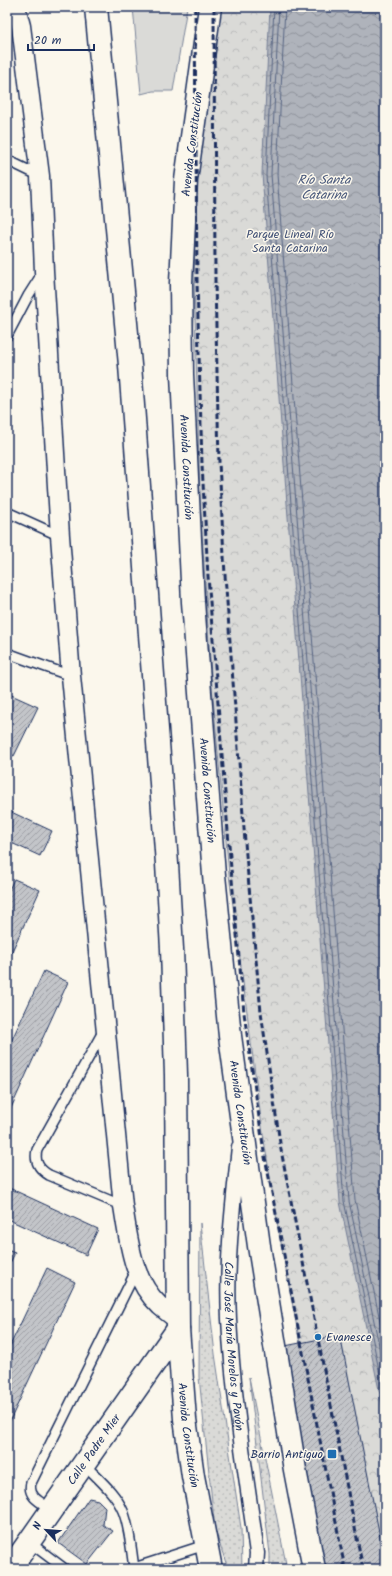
<svg xmlns="http://www.w3.org/2000/svg" width="392" height="1576" font-family="Kalam,sans-serif">
  <defs>
    <pattern id="forest-crowns" width="20" height="18" patternUnits="userSpaceOnUse"><rect width="20" height="18" fill="#dadad7"/><path d="M2 6a3 3 0 1 1 6 0M12 15a3 3 0 1 1 6 0" fill="none" stroke="#babbbb"/></pattern>
    <pattern id="garden-dots" width="8" height="8" patternUnits="userSpaceOnUse"><rect width="8" height="8" fill="#dadad7"/><path d="M2 2h.1M6 6h.1" fill="none" stroke="#babbbb" stroke-width="1.8" stroke-linecap="round"/></pattern>
    <pattern id="water-waves" width="16" height="10" patternUnits="userSpaceOnUse"><rect width="16" height="10" fill="#afb3bb"/><path d="M0 5q4-4 8 0t8 0" fill="none" stroke="#8e929b"/></pattern>
    <pattern id="building-hatch" width="6" height="6" patternUnits="userSpaceOnUse"><rect width="6" height="6" fill="#c3c5c9"/><path d="M-1 1l2-2M0 6l6-6M5 7l2-2" fill="none" stroke="#9ea0a6"/></pattern>
  </defs>
  <rect width="100%" height="100%" fill="#fbf7ec"/>
  <filter id="ink" filterUnits="userSpaceOnUse"><feTurbulence type="fractalNoise" baseFrequency=".025" numOctaves="2"/><feDisplacementMap in="SourceGraphic" scale="8" xChannelSelector="R" yChannelSelector="G"/><feConvolveMatrix kernelMatrix="1 2 1 2 8 2 1 2 1" color-interpolation-filters="sRGB"/></filter>
  <g filter="url(#ink)">
    <path fill="#dadad7" stroke="#7a849a" d="M 133,7 L 187,7 L 173,91 L 153,91 L 141,94 Z"/>
    <path fill="url(#forest-crowns)" stroke="#7a849a" d="M 216,7 L 385,7 L 385,1569 L 317,1434 L 278,1227 L 263,1134 L 229,875 L 211,675 L 200,502 L 194,279 L 196,174 Z"/>
    <path fill="url(#garden-dots)" stroke="#7a849a" d="M 200,1223 L 215,1354 L 241,1528 L 242,1569 L 228,1569 L 215,1530 L 199,1377 Z
      M 249,1377 L 287,1569 L 270,1569 L 270,1554 Z"/>
    <path fill="url(#water-waves)" stroke="#747e96" d="M 270,7 L 385,7 L 385,1419 L 340,1202 L 262,174 Z"/>
    <g fill="none" stroke-linecap="round" stroke-linejoin="round">
      <path stroke="#566483" stroke-width="1" d="M 274,7 L 266,175 L 344,1201 L 385,1399
        M 279,7 L 271,174 L 349,1201 L 385,1374
        M 285,7 L 277,174 L 355,1200 L 385,1345"/>
    </g>
    <path fill="url(#building-hatch)" stroke="#1b2f5e" d="M 7,693 L 38,707 L 14,756 L 7,753 Z
      M 7,810 L 52,831 L 40,856 L 7,841 Z
      M 14,879 L 40,890 L 7,962 L 7,894 Z
      M 44,971 L 68,982 L 7,1117 L 7,1050 Z
      M 7,1187 L 98,1229 L 86,1255 L 7,1219 Z
      M 7,1250 L 15,1253 L 7,1269 Z
      M 47,1268 L 75,1282 L 7,1427 L 7,1352 Z
      M 340,1335 L 385,1562 L 385,1569 L 323,1569 L 280,1347 Z
      M 89,1498 L 98,1500 L 105,1507 L 103,1525 L 113,1531 L 87,1564 L 58,1543 Z"/>
    <g fill="none" stroke-linecap="round" stroke-linejoin="round">
      <g stroke="#1b2f5e" stroke-width="12">
        <path id="service" d="M 7,160 L 40,176
          M 7,336 L 28,296 L 42,274
          M 7,512 L 60,536
          M 7,653 L 71,676
          M 104,1030 L 37,1150 C 34,1162 39,1169 49,1175 L 123,1206
          M 83,1463 C 97,1478 115,1492 123,1511 C 130,1528 131,1549 134,1568
          M 51,1509 C 42,1503 27,1497 31,1483 L 136,1271
          M 29,1542 L 65,1569
          M 131,1569 L 205,1545"/>
      </g>
      <g stroke="#1b2f5e" stroke-width="17">
        <g id="pedestrian">
          <path id="s1" d="M 239,1147 C 233,1204 226,1261 229,1319 C 233,1397 246,1475 257,1553 L 256,1569"/>
        </g>
      </g>
      <g stroke="#1b2f5e" stroke-width="21">
        <path id="minor" d="M 16,7 L 21,26 L 40,176 L 44,271 L 60,536 L 71,676 L 123,1206 C 129,1242 132,1280 160,1306 C 166,1311 172,1316 178,1320"/>
      </g>
      <g stroke="#1b2f5e" stroke-width="25">
        <g id="tertiary">
          <path id="s2" d="M 10,1569 L 178,1329"/>
        </g>
      </g>
      <g stroke="#1b2f5e" stroke-width="25">
        <g id="trunk">
          <path id="s3" d="M 96,7 L 130,365 L 167,864 L 172,949 L 176,1075 L 178,1329 L 185,1419 L 193,1476 L 211,1569"/>
          <path id="s4" d="M 210,7 L 186,180 L 181,283 L 182,374 L 193,602 L 214,875 L 230,1036 L 259,1246 L 295,1470 L 314,1569"/>
        </g>
      </g>
      <use href="#service" stroke="#fbf7ec" stroke-width="9"/>
      <use href="#pedestrian" stroke="#fbf7ec" stroke-width="14"/>
      <use href="#minor" stroke="#fbf7ec" stroke-width="18"/>
      <use href="#tertiary" stroke="#fbf7ec" stroke-width="22"/>
      <use href="#trunk" stroke="#fbf7ec" stroke-width="22"/>
      <path stroke="#1b2f5e" stroke-width="3" stroke-dasharray="6 3" stroke-linecap="butt" d="M 195,7 L 197,281 L 202,464 L 208,576 L 230,857 L 244,1013 L 264,1152 L 345,1569
        M 214,7 L 215,281 L 219,462 L 225,575 L 246,855 L 261,1012 L 281,1150 L 363,1569"/>
    </g>
  </g>
  <g fill="#1f6fb2" stroke="#fbf7ec" stroke-width="1.5">
    <circle cx="318" cy="1337" r="4"/>
    <rect x="327" y="1449" width="10" height="10" rx="2"/>
  </g>
  <g text-anchor="middle" stroke-width="3" stroke-linejoin="round" paint-order="stroke">
    <g font-size="12" fill="#1b2f5e" stroke="#fbf7ec">
      <text transform="translate(192 144) rotate(-83)" y="4">Avenida Constitución</text>
      <text dy="4" stroke="none"><textPath href="#s4" startOffset="462">Avenida Constitución</textPath></text>
      <text dy="4" stroke="none"><textPath href="#s4" startOffset="786">Avenida Constitución</textPath></text>
      <text dy="4" stroke="none"><textPath href="#s4" startOffset="1110">Avenida Constitución</textPath></text>
      <text dy="4" stroke="none"><textPath href="#s1" startOffset="200">Calle José María Morelos y Pavón</textPath></text>
      <text dy="4" stroke="none"><textPath href="#s3" startOffset="1432">Avenida Constitución</textPath></text>
      <text dy="4" stroke="none"><textPath href="#s2" startOffset="146">Calle Padre Mier</textPath></text>
    </g>
    <g font-size="12" fill="#415176" stroke="#fbf7ec">
      <text x="290" y="238">Parque Lineal Río<tspan x="290" dy="14">Santa Catarina</tspan></text>
    </g>
    <g font-size="12" fill="#1b2f5e" stroke="#fbf7ec" text-anchor="start">
      <text x="326" y="1341">Evanesce</text>
      <text x="323" y="1458" text-anchor="end">Barrio Antiguo</text>
    </g>
    <g font-size="13" font-style="italic" fill="#47577a" stroke="#fbf7ec">
      <text x="324" y="184">Río Santa<tspan x="324" dy="15">Catarina</tspan></text>
    </g>
  </g>
  <rect width="392" height="1576" fill="none" stroke="#fbf7ec" stroke-width="24"/>
  <rect x="12" y="12" width="368" height="1552" fill="none" stroke="#1b2f5e" stroke-width="1.5" filter="url(#ink)"/>
  <g transform="translate(46 1530) rotate(296)" stroke="#fbf7ec" stroke-width="3" paint-order="stroke">
  <path d="M0-3L7 15L0 10L-7 15Z" fill="#1b2f5e"/>
  <text y="-6" font-size="11" font-weight="bold" text-anchor="middle" fill="#1b2f5e">N</text>
  </g>
  <path d="M28 44v6h66v-6" fill="none" stroke="#1b2f5e" stroke-width="2"/>
  <text x="34" y="44" font-size="12" fill="#1b2f5e" stroke="#fbf7ec" stroke-width="3" paint-order="stroke">20 m</text>
</svg>
